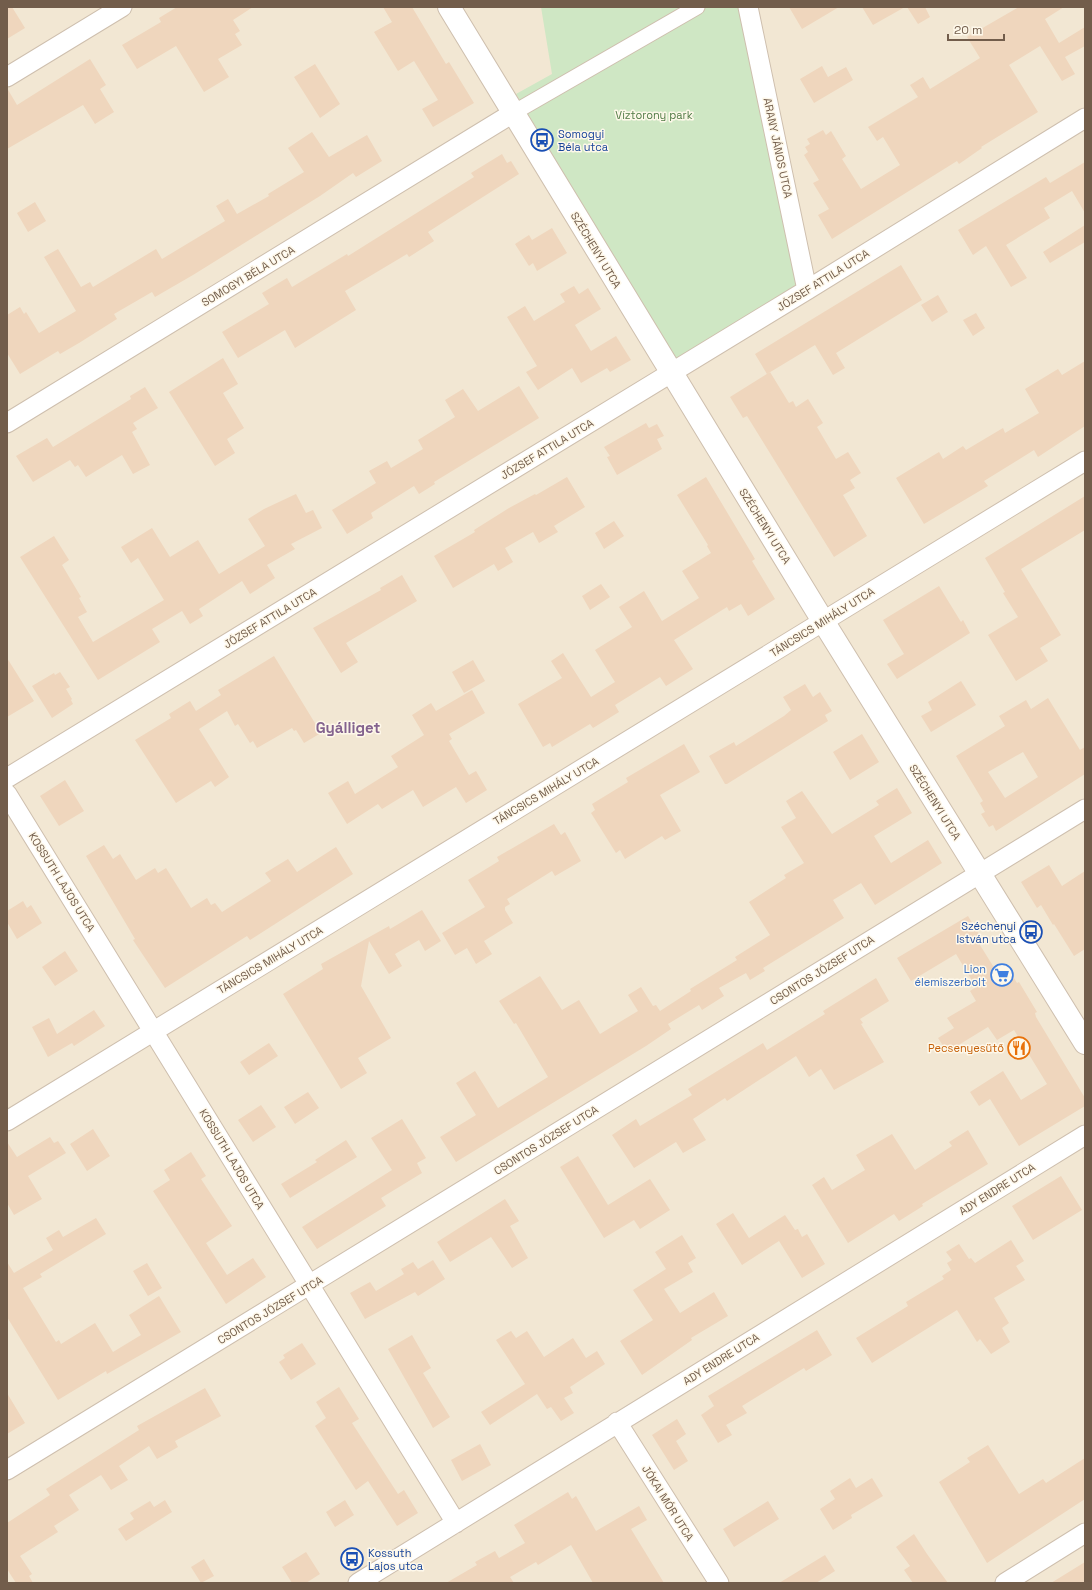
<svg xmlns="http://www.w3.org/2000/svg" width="1092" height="1590" font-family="'Space Grotesk',sans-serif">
  <rect width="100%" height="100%" fill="#fbf4e4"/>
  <path fill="#f2e7d3" d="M 7,7 L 1085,7 L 1085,1583 L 7,1583 Z"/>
  <path fill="#cfe7c4" d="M 541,7 L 742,7 L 799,286 L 676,363 L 516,94 L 552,74 Z"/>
  <path fill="#efd6bd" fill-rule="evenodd" d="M 7,7 L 12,7 L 25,28 L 7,39 Z
    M 177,7 L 253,7 L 233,20 L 240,31 L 235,34 L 242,45 L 218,59 L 229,77 L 204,92 L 176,46 L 137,69 L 122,45 L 161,22 L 159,18 Z
    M 383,7 L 412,7 L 446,64 L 449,62 L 474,103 L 433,127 L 422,109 L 438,100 L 414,61 L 398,71 L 374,32 L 392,22 Z
    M 789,7 L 839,7 L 802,29 Z
    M 862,7 L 905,7 L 873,25 Z
    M 907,7 L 925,7 L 930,17 L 918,24 Z
    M 1019,7 L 1064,7 L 1045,19 L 1059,43 L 1085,27 L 1085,46 L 1065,57 L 1075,74 L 1062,81 L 1040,46 L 1009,65 L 1038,112 L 981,147 L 982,148 L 959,164 L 957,161 L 832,239 L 818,215 L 829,209 L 813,183 L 819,180 L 804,155 L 808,152 L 805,147 L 810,144 L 807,139 L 823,130 L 826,135 L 831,131 L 846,156 L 842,159 L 861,189 L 900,165 L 883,137 L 877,141 L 868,127 L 918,97 L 910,85 L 923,77 L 930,89 L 980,58 L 967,37 Z
    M 90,59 L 106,85 L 100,89 L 114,112 L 95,124 L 83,105 L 7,149 L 7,88 L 17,105 Z
    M 315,64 L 340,104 L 320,118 L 294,77 Z
    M 822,66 L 828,77 L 846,67 L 853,80 L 814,103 L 800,79 Z
    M 312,132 L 329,157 L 367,135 L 382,161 L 356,177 L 353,173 L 320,196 L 193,275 L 155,297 L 152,292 L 114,314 L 117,319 L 79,343 L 60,354 L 58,351 L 20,374 L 7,353 L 7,315 L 20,307 L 24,314 L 26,312 L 39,333 L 76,311 L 44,257 L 58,249 L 81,287 L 90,282 L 93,287 L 156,249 L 162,259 L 225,221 L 216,206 L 228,199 L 237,214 L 269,196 L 268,194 L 304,172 L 288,148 Z
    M 502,154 L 507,163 L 511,161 L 519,174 L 428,232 L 434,241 L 409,257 L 407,254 L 345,291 L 356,310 L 295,348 L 285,330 L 238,358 L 222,332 L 269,304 L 262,293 L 287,278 L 292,287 L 347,254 L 348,256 L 474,177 L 471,173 Z
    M 1085,162 L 1085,213 L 1072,191 L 1044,208 L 1050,218 L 1006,245 L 1027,278 L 1011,287 L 986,246 L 973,255 L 958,230 L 1046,177 L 1050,183 Z
    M 35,202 L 46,221 L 28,232 L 17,213 Z
    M 1085,225 L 1085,242 L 1050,263 L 1043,252 Z
    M 552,228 L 567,253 L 537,271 L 533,263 L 529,266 L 515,244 L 529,235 L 532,240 Z
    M 901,265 L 922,300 L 836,353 L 845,368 L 833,375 L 815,345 L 767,374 L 755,354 Z
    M 574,286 L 579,294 L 588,288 L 601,309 L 575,325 L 591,351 L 616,336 L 631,360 L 610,372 L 607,368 L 581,383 L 572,368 L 538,390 L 526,372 L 537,366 L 507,317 L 525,306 L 534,321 L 565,302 L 560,294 Z
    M 938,295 L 948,312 L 932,322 L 921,305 Z
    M 976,313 L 985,328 L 973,336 L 963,320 Z
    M 223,358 L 238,384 L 223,393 L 244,428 L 227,439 L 235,453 L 215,466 L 169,392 Z
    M 1085,361 L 1085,426 L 1038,457 L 1034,450 L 984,481 L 988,486 L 924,524 L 896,478 L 939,452 L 943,459 L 963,446 L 966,450 L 1003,428 L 1005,433 L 1039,413 L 1025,389 L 1058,369 L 1062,375 Z
    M 770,372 L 789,403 L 793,401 L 796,407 L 808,399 L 823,423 L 817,427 L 836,459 L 848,452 L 861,473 L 850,480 L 855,488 L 843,495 L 867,536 L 834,557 L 747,416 L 743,418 L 730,397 Z
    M 519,386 L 539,418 L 434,482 L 435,484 L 419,494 L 414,486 L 371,513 L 373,518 L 347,534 L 332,510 L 376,483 L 369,471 L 387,461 L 391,468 L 423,449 L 418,440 L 455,417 L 445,400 L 463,389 L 478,411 Z
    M 145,387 L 158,408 L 133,423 L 137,429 L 132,432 L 150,465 L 133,474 L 122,455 L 86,477 L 78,465 L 75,467 L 70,460 L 33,482 L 16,456 L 47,438 L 53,447 L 131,399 L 130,396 Z
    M 646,423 L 649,428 L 657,424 L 664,436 L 657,439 L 662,449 L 617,475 L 607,457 L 610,456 L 604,447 Z
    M 567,477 L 585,507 L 554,526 L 558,532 L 539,543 L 533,532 L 505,548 L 513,562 L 498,571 L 494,564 L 453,588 L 434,556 L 475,532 L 474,530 L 509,508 L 535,494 L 536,495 Z
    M 706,477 L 755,559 L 752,561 L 775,599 L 748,616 L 741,604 L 729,611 L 727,607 L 674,640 L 693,669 L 666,686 L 660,677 L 615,705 L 619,712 L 593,728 L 590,724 L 552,747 L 550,743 L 543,747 L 518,704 L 562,678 L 551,661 L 563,653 L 591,697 L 615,682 L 595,650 L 632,627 L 619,607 L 644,591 L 662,621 L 699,598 L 682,571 L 711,553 L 707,546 L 708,545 L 677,495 Z
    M 296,494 L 306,513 L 313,510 L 322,528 L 291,544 L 295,549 L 267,565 L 275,578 L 250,594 L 242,581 L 199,609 L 203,616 L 190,624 L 182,611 L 152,629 L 160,642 L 98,680 L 20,557 L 54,536 L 69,560 L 62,565 L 81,597 L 79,598 L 87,612 L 78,617 L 93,642 L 164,600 L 138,558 L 131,563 L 121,547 L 152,528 L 170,557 L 198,540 L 219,574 L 265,546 L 248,519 L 264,509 Z
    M 1085,496 L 1085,530 L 1021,569 L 1061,635 L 1040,648 L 1048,661 L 1016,681 L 988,635 L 1018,617 L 1003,593 L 1005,592 L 985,558 Z
    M 614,521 L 624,536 L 604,549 L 595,533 Z
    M 402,575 L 417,601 L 346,643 L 358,662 L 341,673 L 313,628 L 381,590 L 380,588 Z
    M 601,584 L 610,597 L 590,610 L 582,596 Z
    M 939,586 L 961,622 L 963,620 L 970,633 L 897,679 L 887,664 L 904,654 L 883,620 Z
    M 274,656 L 321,733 L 304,743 L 296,730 L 294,731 L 292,728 L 257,748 L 253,741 L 250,743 L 238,724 L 235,726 L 227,711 L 199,729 L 229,777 L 215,787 L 211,781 L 176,803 L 135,740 L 171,718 L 169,714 L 190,701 L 196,711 L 221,695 L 218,690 Z
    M 7,658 L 34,701 L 7,717 Z
    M 473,660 L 485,681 L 464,693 L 452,672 Z
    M 60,672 L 70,687 L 66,689 L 72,699 L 71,700 L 73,704 L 52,718 L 32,686 L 54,673 L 55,675 Z
    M 961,681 L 976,705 L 931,732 L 921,716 L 932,710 L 928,702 Z
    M 805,684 L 813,697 L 820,692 L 832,711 L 825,715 L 828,721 L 727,784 L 725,784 L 709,756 L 734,742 L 736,746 L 784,716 L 791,710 L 783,697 Z
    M 472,690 L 485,713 L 449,734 L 452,739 L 449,741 L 469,775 L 476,771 L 487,790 L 466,803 L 456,787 L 423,807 L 413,790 L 382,809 L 378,804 L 347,824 L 328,793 L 348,781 L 355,794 L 398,767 L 391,756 L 424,735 L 412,715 L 431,703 L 436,711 Z
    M 1048,698 L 1080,750 L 1085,747 L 1085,774 L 996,831 L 993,825 L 989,827 L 981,814 L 985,812 L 980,803 L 983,801 L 956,756 L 1005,726 L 999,716 L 1026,700 L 1031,709 ZM 1023,752 L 1038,777 L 1005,798 L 988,772 Z
    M 862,734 L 879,762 L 850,780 L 833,752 Z
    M 684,744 L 700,772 L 660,795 L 681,831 L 665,840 L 662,836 L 625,859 L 620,850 L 616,853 L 591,813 L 595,810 L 592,804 L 628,782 L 626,778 Z
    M 65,780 L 84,811 L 59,826 L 40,796 Z
    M 897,788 L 912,813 L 874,836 L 891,863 L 928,840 L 942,863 L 875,905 L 861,883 L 833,900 L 844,918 L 763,968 L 765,971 L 750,980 L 746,973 L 719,988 L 724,996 L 702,1010 L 699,1005 L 668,1024 L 671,1029 L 646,1046 L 456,1162 L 440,1137 L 476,1115 L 456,1083 L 475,1071 L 498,1108 L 548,1077 L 516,1023 L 514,1024 L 499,1001 L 540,976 L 562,1010 L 579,1000 L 600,1034 L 638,1011 L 628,995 L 641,987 L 653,1006 L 656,1005 L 660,1011 L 691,991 L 690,989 L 737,960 L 735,957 L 770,935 L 749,902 L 786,878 L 784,875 L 804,863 L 781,827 L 796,818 L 786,801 L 802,791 L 832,834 L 879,805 L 876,801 Z
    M 554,824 L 561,835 L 565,832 L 581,861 L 555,876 L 552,871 L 507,899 L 510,904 L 505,907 L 505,910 L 513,923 L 484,941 L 492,954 L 476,964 L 467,948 L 455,955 L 442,933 L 485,907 L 468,880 L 499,861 L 497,857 Z
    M 104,845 L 113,859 L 120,854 L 136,880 L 155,868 L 158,873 L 166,868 L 191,908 L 207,898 L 211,905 L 215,903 L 222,912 L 271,881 L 265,873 L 288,859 L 297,872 L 336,847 L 353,874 L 250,940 L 247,936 L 165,988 L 133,940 L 135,939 L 86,856 Z
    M 1049,865 L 1062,886 L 1085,871 L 1085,949 L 1074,956 L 1054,924 L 1053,925 L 1041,905 L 1037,908 L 1021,882 Z
    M 23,901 L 27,908 L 31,905 L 42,923 L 17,939 L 7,922 L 7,911 Z
    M 422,910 L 441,941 L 425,951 L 419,940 L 395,954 L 402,966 L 389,974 L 369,941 L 361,986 L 391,1038 L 358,1058 L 367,1073 L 341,1089 L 283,994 L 323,969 L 321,964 L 389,926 L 390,929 Z
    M 968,916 L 979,934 L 975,937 L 998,974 L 1004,970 L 1010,981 L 1014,978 L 1017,983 L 1019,982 L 1037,1012 L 1035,1013 L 1036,1017 L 1085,1098 L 1085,1106 L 1019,1146 L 990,1099 L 979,1106 L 970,1092 L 1003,1071 L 1021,1100 L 1047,1084 L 1014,1030 L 997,1040 L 988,1027 L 947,1052 L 938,1038 L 954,1028 L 947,1018 L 976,1001 L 970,991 L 976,987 L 956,954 L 911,981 L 897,958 Z
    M 65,951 L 78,971 L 55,986 L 42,967 Z
    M 876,978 L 889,1001 L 860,1019 L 863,1023 L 861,1024 L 884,1062 L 834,1090 L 821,1069 L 809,1077 L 796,1056 L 727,1101 L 725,1098 L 693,1119 L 706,1140 L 683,1153 L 676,1142 L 634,1168 L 612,1135 L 636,1119 L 640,1126 L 692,1095 L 688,1089 L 763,1043 L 767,1050 L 825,1014 L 823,1011 Z
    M 94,1010 L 105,1026 L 74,1046 L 72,1043 L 48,1057 L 32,1027 L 49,1018 L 57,1034 Z
    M 269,1043 L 278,1056 L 249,1075 L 240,1062 Z
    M 308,1092 L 319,1108 L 295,1124 L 284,1107 Z
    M 261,1105 L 276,1127 L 253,1142 L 238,1120 Z
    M 402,1119 L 426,1158 L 417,1163 L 422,1173 L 381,1198 L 386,1206 L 317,1249 L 302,1227 L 392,1170 L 371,1138 Z
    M 93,1129 L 110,1156 L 87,1171 L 70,1144 Z
    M 968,1130 L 988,1164 L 922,1204 L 923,1206 L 899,1221 L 894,1214 L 848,1243 L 812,1185 L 824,1177 L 832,1190 L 865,1170 L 856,1155 L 892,1134 L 915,1170 L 952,1146 L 949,1142 Z
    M 50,1137 L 54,1143 L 58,1141 L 66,1153 L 28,1176 L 42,1199 L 14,1215 L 7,1203 L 7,1142 L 17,1157 Z
    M 346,1140 L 357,1157 L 290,1198 L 281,1184 L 317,1162 L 315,1160 Z
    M 191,1152 L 206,1176 L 201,1179 L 232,1226 L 206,1243 L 227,1275 L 253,1258 L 266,1277 L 226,1304 L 153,1191 L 170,1180 L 164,1170 Z
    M 578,1156 L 608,1205 L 650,1179 L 670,1210 L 640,1229 L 634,1220 L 604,1238 L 560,1167 Z
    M 1061,1176 L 1082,1210 L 1033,1240 L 1012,1206 Z
    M 505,1199 L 519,1221 L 510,1226 L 528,1258 L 512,1268 L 491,1237 L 450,1262 L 437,1242 Z
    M 733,1213 L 749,1238 L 785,1215 L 795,1230 L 798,1229 L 802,1237 L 807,1234 L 825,1264 L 802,1278 L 779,1241 L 742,1265 L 716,1224 Z
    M 96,1218 L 106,1234 L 40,1274 L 42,1277 L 23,1288 L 56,1342 L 59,1340 L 61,1344 L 95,1323 L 113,1352 L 141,1335 L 129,1315 L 159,1296 L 181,1332 L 107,1374 L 106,1371 L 58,1400 L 7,1317 L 7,1262 L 14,1273 L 53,1250 L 46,1238 L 59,1230 L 63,1237 Z
    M 682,1235 L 696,1258 L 688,1263 L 693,1272 L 664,1289 L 680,1313 L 714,1292 L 728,1316 L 691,1338 L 692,1340 L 642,1375 L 620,1341 L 653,1320 L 633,1290 L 666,1269 L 655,1252 Z
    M 1011,1240 L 1024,1261 L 1016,1266 L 1025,1280 L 994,1298 L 1009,1323 L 1002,1328 L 1010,1342 L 991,1354 L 980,1339 L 977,1342 L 957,1310 L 872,1363 L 856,1338 L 908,1306 L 906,1302 L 944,1279 L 942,1276 L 951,1270 L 947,1263 L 952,1260 L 946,1252 L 959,1244 L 969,1259 L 971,1258 L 975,1263 Z
    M 433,1260 L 445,1279 L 418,1296 L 415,1292 L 365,1319 L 350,1293 L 370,1282 L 376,1291 L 404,1274 L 401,1269 L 413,1262 L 418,1269 Z
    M 147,1263 L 162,1288 L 148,1296 L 133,1271 Z
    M 817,1330 L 832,1355 L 806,1371 L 804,1368 L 742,1406 L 747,1413 L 726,1425 L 732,1435 L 718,1443 L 701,1415 L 714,1406 L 708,1396 Z
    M 511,1331 L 516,1338 L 527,1331 L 544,1357 L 573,1338 L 586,1358 L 597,1351 L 605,1364 L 570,1387 L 573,1393 L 564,1398 L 574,1413 L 561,1421 L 551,1407 L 547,1409 L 537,1394 L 490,1425 L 481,1412 L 525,1384 L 496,1340 Z
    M 412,1335 L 431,1368 L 423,1373 L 450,1417 L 433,1428 L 388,1349 Z
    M 302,1343 L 316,1364 L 291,1380 L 279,1362 L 285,1358 L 283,1355 Z
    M 339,1387 L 359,1419 L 352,1423 L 398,1494 L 404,1490 L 418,1513 L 397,1526 L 368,1481 L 356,1490 L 315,1426 L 326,1418 L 316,1402 Z
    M 205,1388 L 221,1416 L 175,1441 L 178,1447 L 157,1459 L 149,1446 L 119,1466 L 128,1480 L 111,1490 L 101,1475 L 69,1495 L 79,1510 L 54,1526 L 58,1532 L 20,1556 L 32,1574 L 29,1576 L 33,1583 L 16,1583 L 7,1569 L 7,1523 L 50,1495 L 46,1489 L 139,1430 L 137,1426 Z
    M 7,1393 L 25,1423 L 7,1434 Z
    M 677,1419 L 686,1434 L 676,1441 L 688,1461 L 674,1470 L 652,1435 Z
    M 480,1444 L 491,1465 L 462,1481 L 451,1460 Z
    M 988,1445 L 1019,1494 L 1043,1479 L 1046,1483 L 1085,1458 L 1085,1499 L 987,1563 L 939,1482 L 970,1462 L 967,1458 Z
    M 850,1478 L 856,1488 L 872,1478 L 883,1496 L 851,1515 L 852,1518 L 833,1530 L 820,1509 L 835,1499 L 830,1491 Z
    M 568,1492 L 572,1499 L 576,1496 L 596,1531 L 639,1506 L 647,1520 L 631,1529 L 664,1583 L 593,1583 L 571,1545 L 538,1565 L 536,1562 L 510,1577 L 514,1583 L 446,1583 L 477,1565 L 475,1562 L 495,1551 L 499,1558 L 525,1543 L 514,1525 Z
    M 165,1500 L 172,1512 L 126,1541 L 118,1529 L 134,1519 L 130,1513 L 150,1501 L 154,1507 Z
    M 345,1500 L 354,1515 L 335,1527 L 326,1512 Z
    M 768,1501 L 779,1519 L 734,1547 L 723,1529 Z
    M 914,1534 L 927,1554 L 948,1583 L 913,1583 L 904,1570 L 910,1566 L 896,1547 Z
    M 306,1552 L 320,1574 L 306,1583 L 292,1583 L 282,1567 Z
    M 825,1555 L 835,1571 L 816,1583 L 779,1583 Z
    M 204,1559 L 214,1576 L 201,1583 L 191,1567 Z
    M 1085,1562 L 1085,1583 L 1051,1583 Z"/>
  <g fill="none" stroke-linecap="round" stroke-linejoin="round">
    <g stroke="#cebfae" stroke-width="17">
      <path id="pedestrian" d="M 513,113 L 697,7"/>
    </g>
    <g stroke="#cebfae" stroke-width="21">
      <path id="minor" d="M 748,7 L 807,290
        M 7,77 L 122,7
        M 7,423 L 513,113
        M 7,778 L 807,290 L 1085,118
        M 7,794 C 158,1036 305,1281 456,1523
        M 7,1121 L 1085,461
        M 617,1422 L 719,1583
        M 7,1470 L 1085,809
        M 358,1583 L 1085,1135
        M 1005,1583 L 1085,1533"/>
    </g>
    <g stroke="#cebfae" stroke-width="24">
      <path id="tertiary" d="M 449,7 L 823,621 L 1085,1043"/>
    </g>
    <use href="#pedestrian" stroke="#fff" stroke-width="15"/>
    <use href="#minor" stroke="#fff" stroke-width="19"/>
    <use href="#tertiary" stroke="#fff" stroke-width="22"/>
  </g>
  <defs>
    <g id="bus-ring" transform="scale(1.15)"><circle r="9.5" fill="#fef8ea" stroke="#1a4fb4" stroke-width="1.5"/><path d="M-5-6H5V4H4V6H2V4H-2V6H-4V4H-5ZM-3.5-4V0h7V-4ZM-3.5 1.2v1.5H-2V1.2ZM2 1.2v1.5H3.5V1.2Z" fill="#1a4fb4"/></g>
    <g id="supermarket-ring" transform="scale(1.15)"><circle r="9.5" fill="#fef8ea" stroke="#3f7fe0" stroke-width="1.5"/><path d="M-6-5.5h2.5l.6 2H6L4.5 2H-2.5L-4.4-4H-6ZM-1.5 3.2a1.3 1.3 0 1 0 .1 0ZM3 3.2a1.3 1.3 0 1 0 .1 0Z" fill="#3f7fe0"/></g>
    <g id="restaurant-ring" transform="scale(1.15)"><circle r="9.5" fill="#fef8ea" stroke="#e8710a" stroke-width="1.5"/><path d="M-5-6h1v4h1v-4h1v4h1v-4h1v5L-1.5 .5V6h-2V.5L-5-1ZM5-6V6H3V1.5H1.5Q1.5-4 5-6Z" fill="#e8710a"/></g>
  </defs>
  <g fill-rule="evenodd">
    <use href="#bus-ring" x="542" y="140"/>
    <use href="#bus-ring" x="1031" y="932"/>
    <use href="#supermarket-ring" x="1002" y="975"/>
    <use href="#restaurant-ring" x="1019" y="1048"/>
    <use href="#bus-ring" x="352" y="1559"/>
  </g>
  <g text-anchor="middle" stroke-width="3" stroke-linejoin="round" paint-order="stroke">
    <g font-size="11" fill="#527c47" stroke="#fef8ea">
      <text x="654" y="119">Víztorony park</text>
    </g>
    <g font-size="11" fill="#164399" stroke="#fef8ea" text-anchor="start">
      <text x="558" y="138">Somogyi<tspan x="558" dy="13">Béla utca</tspan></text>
      <text x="1016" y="930" text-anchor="end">Széchenyi<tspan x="1016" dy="13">István utca</tspan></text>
      <text x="368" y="1557">Kossuth<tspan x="368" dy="13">Lajos utca</tspan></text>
    </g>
    <g font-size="11" fill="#725d4b" stroke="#fef8ea">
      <text transform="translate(778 148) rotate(78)" y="4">ARANY JÁNOS UTCA</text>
      <text transform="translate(596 250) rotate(59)" y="4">SZÉCHENYI UTCA</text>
      <text transform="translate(248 276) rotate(-31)" y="4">SOMOGYI BÉLA UTCA</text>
      <text transform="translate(823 280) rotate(-32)" y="4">JÓZSEF ATTILA UTCA</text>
      <text transform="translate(547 449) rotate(-31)" y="4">JÓZSEF ATTILA UTCA</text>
      <text transform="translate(765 526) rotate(58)" y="4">SZÉCHENYI UTCA</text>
      <text transform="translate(270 618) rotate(-31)" y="4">JÓZSEF ATTILA UTCA</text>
      <text transform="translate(822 622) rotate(-32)" y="4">TÁNCSICS MIHÁLY UTCA</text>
      <text transform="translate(546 791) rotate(-31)" y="4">TÁNCSICS MIHÁLY UTCA</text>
      <text transform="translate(935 802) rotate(58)" y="4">SZÉCHENYI UTCA</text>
      <text transform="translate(62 882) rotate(58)" y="4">KOSSUTH LAJOS UTCA</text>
      <text transform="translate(270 960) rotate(-31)" y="4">TÁNCSICS MIHÁLY UTCA</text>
      <text transform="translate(822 970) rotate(-32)" y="4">CSONTOS JÓZSEF UTCA</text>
      <text transform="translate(546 1140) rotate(-32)" y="4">CSONTOS JÓZSEF UTCA</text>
      <text transform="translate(232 1159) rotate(59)" y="4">KOSSUTH LAJOS UTCA</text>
      <text transform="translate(997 1189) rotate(-32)" y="4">ADY ENDRE UTCA</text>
      <text transform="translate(270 1310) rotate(-31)" y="4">CSONTOS JÓZSEF UTCA</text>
      <text transform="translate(721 1359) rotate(-32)" y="4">ADY ENDRE UTCA</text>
      <text transform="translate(668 1503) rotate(58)" y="4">JÓKAI MÓR UTCA</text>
    </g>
    <g font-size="11" fill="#366cbe" stroke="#fef8ea" text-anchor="end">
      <text x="986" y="973">Lion<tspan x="986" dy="13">élemiszerbolt</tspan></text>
    </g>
    <g font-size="11" fill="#c56008" stroke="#fef8ea" text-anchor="end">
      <text x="1004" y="1052">Pecsenyesütő</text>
    </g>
    <g font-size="15" font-weight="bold" fill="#84638e" stroke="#fef8ea">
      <text x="348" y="733">Gyálliget</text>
    </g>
  </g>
  <rect width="1092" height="1590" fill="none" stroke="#725d4b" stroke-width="16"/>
  <path d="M948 34v6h56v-6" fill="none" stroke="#725d4b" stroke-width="2"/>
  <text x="954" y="34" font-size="12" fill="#725d4b" stroke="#fef8ea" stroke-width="3" paint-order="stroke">20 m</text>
</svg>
